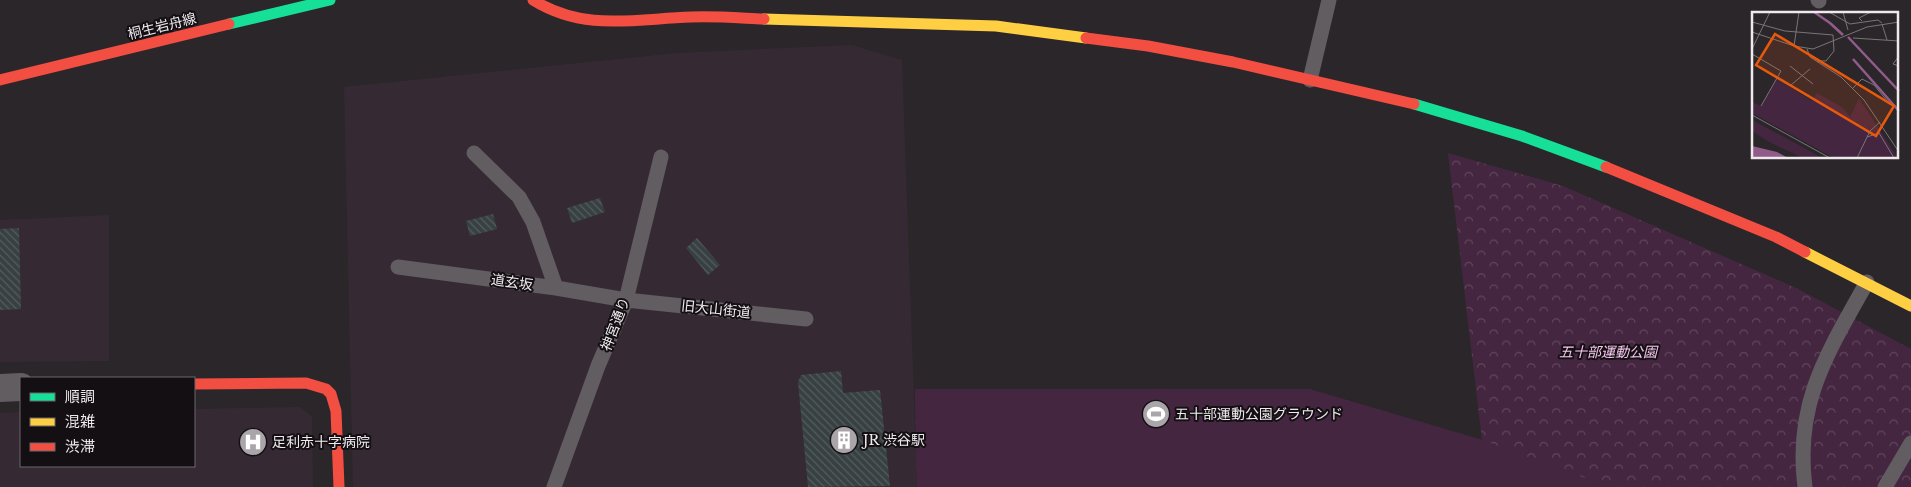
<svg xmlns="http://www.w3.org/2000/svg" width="1911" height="487" font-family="'Libre Baskerville','Noto Sans JP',serif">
  <defs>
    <pattern id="park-crowns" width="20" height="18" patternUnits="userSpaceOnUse" patternTransform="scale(1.25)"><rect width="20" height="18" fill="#452640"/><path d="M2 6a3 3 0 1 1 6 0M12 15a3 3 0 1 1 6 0" fill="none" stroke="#60465c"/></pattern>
    <pattern id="building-back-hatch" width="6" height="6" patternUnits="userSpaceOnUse" patternTransform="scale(1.25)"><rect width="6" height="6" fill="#384142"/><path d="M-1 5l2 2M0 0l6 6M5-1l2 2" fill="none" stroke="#555c5e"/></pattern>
  </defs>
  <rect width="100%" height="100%" fill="#2b262a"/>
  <path fill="#352a34" d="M 852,45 L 902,60 L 917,487 L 353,487 L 344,87 L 677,53 Z
    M 109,215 L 109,361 L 0,362 L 0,220 Z
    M 300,407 L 312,417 L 313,487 L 0,487 L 0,413 L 21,412 L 21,466 L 194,466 L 194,409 Z"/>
  <path fill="url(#park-crowns)" d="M 1448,153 L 1563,186 L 1796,288 L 1911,349 L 1911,487 L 917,487 L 915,389 L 1309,389 L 1482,440 Z"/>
  <path fill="#452640" d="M 915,389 L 1309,389 L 1482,440 L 1609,487 L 917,487 Z"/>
  <path fill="url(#building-back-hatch)" d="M 600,198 L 605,212 L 572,223 L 567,208 Z
    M 493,214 L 497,229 L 470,236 L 466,221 Z
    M 19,228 L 21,309 L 0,310 L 0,229 Z
    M 697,238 L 720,265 L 708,275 L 686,248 Z
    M 841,371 L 843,393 L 880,390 L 890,486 L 808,487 L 798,382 L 801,375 Z"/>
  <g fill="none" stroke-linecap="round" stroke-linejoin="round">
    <path stroke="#615d60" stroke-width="15" d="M 1818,0 L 1819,1
      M 1310,80 L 1329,0
      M 474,153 L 519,197 L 533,222 L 556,288
      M 398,267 L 556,288 L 626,300 L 806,319
      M 554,487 L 598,366 L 626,300 L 661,157
      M 1805,487 C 1794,403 1828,352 1867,282
      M 1885,487 L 1911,443"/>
    <path stroke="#615d60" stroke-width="28" d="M 0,388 L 21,387"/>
    <path stroke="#16e098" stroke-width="11" d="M 229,24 L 330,0
      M 1414,104 L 1522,136 L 1606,167"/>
    <path stroke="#ffcf43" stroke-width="11" d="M 764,19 L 996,26 L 1086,38
      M 1805,252 L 1911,306"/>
    <path stroke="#f24e42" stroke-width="11" d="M 533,0 C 585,32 633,19 691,17 C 715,16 740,18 764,19
      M 1086,38 L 1148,46 L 1233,62 L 1414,104
      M 0,80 L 229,24
      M 1606,167 L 1776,237 L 1805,252
      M 194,384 L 306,383 L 326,389 L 331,394 L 336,411 L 339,487"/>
  </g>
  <defs>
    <g id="stadium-disc" transform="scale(1.4375)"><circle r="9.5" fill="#aaa5a9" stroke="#130f12"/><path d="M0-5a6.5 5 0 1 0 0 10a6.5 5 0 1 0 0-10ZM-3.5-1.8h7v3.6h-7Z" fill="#fff"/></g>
    <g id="building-disc" transform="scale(1.4375)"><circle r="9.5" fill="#aaa5a9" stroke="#130f12"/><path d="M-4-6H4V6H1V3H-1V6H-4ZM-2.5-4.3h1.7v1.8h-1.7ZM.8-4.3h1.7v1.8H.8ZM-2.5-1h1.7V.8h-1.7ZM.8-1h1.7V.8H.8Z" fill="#fff"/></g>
    <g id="hospital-disc" transform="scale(1.4375)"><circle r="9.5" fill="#aaa5a9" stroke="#130f12"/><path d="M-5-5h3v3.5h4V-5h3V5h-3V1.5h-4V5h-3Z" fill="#fff"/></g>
  </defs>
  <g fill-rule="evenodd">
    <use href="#stadium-disc" x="1156" y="414"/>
    <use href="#building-disc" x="844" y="440"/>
    <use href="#hospital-disc" x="253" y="442"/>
  </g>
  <g text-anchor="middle" stroke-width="4" stroke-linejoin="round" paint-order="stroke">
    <g font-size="14" fill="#eee9ed" stroke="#130f12">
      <text transform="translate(162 26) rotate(-14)" y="5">桐生岩舟線</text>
      <text transform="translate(512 282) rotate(8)" y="5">道玄坂</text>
      <text transform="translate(716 309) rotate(6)" y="5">旧大山街道</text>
      <text transform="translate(615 324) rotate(-69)" y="5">神宮通り</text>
    </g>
    <g font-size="14" font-style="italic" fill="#f7c5ef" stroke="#130f12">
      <text x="1608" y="357">五十部運動公園</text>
    </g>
    <g font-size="14" fill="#eee9ed" stroke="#130f12" text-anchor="start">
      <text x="1175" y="419">五十部運動公園グラウンド</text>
      <text x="863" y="445">JR 渋谷駅</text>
      <text x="272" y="447">足利赤十字病院</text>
    </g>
  </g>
  <g transform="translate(1752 12)">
    <rect width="146" height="146" fill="#2b262a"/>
    <path d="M 0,108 L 32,125 L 70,146 L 51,146 L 17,130 L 0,119 Z" fill="#452640"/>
    <path d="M 25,67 L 60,89 L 65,81 L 98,105 L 107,86 L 146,146 L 82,146 L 0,101 L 0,90 L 9,94 Z" fill="#452640"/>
    <path d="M 40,79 L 60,89 L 65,81 L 90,95 L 111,120 L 109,124 L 112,126 L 104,143 L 21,98 L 24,91 L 31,94 ZM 126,122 L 132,132 L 116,141 L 112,132 ZM 131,135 L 140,146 L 113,146 Z" fill="#452640"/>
    <path d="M 0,134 L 25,140 L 36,146 L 0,146 Z" fill="#915c8a"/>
    <path fill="none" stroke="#915c8a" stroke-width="2.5" d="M 62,0 L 78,11M 78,11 L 91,23M 96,25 L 147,79M 101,47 L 147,99"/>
    <path fill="none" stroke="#797478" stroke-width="1" d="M 77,0 L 98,12 L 126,8 L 130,11M 91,0 L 96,18M 110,9 L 107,6 L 119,0M 0,10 L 33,19 L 81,23 L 82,39 L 74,49 L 65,49M 130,12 L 135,28M 0,20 L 42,34 L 61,37 L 115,15 L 147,10M 101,26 L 147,29M 42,34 L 47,0M 0,37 L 18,0M 55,37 L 58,45 L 89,65 L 112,88 L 147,140M 0,42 L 29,59 L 9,94M 147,44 L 141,52 L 147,54M 38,54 L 61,72M 39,73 L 58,57M 101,76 L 110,67 L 122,73 L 136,90M 0,103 L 78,146M 115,125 L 127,121 L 142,146M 105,146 L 118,119 L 128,110"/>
    <path fill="#e8590c" fill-opacity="0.15" stroke="#e8590c" stroke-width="2.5" d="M 23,22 L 142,94 L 124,124 L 4,53 Z"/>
    <rect width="146" height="146" fill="none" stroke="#eee9ed" stroke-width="2.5"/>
  </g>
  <rect x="20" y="377" width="175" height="90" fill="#130f12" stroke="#6b666a"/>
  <rect x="30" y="393" width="25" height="8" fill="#16e098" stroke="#6b666a"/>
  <text x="65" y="402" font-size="15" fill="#eee9ed">順調</text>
  <rect x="30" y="418" width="25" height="8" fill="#ffcf43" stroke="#6b666a"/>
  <text x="65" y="427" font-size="15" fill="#eee9ed">混雑</text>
  <rect x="30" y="443" width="25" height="8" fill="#f24e42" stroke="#6b666a"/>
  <text x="65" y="452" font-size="15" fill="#eee9ed">渋滞</text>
</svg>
